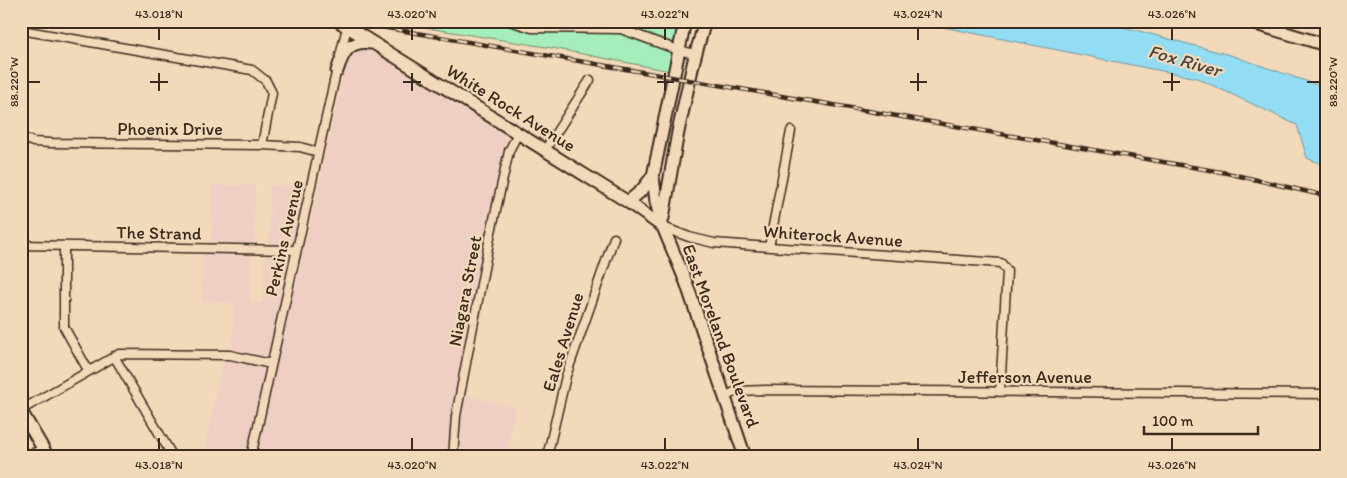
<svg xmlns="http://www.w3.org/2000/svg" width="1347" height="478" font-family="Itim,sans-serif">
  <rect width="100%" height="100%" fill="#f2d9ba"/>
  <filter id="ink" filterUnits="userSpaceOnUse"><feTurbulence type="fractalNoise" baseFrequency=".02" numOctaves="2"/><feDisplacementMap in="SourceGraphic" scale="10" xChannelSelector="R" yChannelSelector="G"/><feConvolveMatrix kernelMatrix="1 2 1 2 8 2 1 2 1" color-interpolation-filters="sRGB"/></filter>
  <g filter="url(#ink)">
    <path fill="#efcfc3" d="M 1295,21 L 1326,21 L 1326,32 Z
      M 366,48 L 507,136 L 455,393 L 516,407 L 505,457 L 203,457 L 223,359 L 232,359 L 234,303 L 202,302 L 202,253 L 251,254 L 250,302 L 263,303 L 265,254 L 303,253 L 348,54 L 354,49 Z
      M 212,185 L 255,185 L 254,244 L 211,243 Z
      M 270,185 L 306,186 L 294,239 L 289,244 L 269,245 Z
      M 161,444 L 168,457 L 139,457 Z"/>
    <path fill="#a5edba" stroke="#708c6c" d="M 384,21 L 682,21 L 670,71 L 552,48 Z"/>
    <path fill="#92ddf3" stroke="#6f959e" d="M 913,21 L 1101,21 L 1230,55 L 1326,88 L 1326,166 L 1307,158 L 1297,125 L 1197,78 Z"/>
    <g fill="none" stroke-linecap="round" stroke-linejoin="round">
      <g stroke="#3b2a1e" stroke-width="11">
        <path id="street" d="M 509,21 L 532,28 L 621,29 L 678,50 L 695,54
          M 21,30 L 252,70 L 266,81 L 272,93 L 262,145
          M 340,56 L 347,27
          M 21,137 L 33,142 L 51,143 L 262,145 L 300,147 L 318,152
          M 545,150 L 590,80
          M 663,227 L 689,237 L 714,243 L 1001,263 L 1007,271 L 1000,392
          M 21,245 L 296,250
          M 64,246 L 64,327 L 88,370
          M 769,247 L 791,131
          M 114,356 L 173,457
          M 725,397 L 736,391 L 767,390 L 1326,394
          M 21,410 L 119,354 L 230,355 L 271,364
          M 21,456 L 44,450
          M 251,457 L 337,68
          M 453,457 L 456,416 L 490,237 L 509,151 L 518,133
          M 547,457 L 566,376 L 614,238"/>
      </g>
      <g stroke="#3b2a1e" stroke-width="15">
        <path id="secondary" d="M 338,21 L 628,202 L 663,227
          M 685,21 L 653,176 L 656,202 L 663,227 L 686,282 L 745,457
          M 1246,21 L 1326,45
          M 337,71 C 343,52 349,40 371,43
          M 628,202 L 642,190 L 653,176
          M 663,218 L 678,132 L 694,60 L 705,21
          M 21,411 L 48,457"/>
      </g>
      <use href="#street" stroke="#f2d9ba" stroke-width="8"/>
      <use href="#secondary" stroke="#f2d9ba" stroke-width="11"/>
      <g stroke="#3b2a1e" stroke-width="4.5">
        <path id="rail" d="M 347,21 L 1227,173 L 1326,196"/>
      </g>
      <use href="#rail" stroke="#f2d9ba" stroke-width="2.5" stroke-dasharray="8" stroke-linecap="butt"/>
    </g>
  </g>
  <path fill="none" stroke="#3b2a1e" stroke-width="2" d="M 159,28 L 159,40M 412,28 L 412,40M 665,28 L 665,40M 918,28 L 918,40M 1172,28 L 1172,40M 159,73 L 159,91M 412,73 L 412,91M 665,73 L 665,91M 918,73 L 918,91M 1172,73 L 1172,91M 28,82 L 40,82M 150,82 L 168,82M 403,82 L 421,82M 657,82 L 674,82M 910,82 L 927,82M 1163,82 L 1180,82M 1307,82 L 1320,82M 159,438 L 159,450M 412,438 L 412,450M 665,438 L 665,450M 918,438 L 918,450M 1172,438 L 1172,450"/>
  <g text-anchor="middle" stroke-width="4.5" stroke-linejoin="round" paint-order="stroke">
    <g font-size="18" fill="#3b2a1e" stroke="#f2d9ba">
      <text transform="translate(511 108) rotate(32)" y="6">White Rock Avenue</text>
      <text x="170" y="135">Phoenix Drive</text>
      <text transform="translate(159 233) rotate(1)" y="6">The Strand</text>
      <text transform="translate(833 236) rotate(4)" y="6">Whiterock Avenue</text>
      <text transform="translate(284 238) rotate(-77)" y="6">Perkins Avenue</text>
      <text transform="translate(465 291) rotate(-79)" y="6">Niagara Street</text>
      <text transform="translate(721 336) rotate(70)" y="6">East Moreland Boulevard</text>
      <text transform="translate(563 342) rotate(-73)" y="6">Eales Avenue</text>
      <text x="1025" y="383">Jefferson Avenue</text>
    </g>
    <g font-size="19" font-style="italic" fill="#48453e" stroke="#f2d9ba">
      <text transform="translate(1185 60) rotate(16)" y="7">Fox River</text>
    </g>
  </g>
  <rect width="1347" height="478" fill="none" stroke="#f2d9ba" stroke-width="55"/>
  <path d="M1144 426v8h114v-8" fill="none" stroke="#3b2a1e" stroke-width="2.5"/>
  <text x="1152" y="426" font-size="15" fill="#3b2a1e" stroke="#f2d9ba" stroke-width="4" paint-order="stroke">100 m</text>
  <rect x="28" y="28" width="1292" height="422" fill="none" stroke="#3b2a1e" stroke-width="2"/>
  <g font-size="12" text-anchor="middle" fill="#3b2a1e">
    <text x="159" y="18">43.018°N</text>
    <text x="412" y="18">43.020°N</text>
    <text x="665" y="18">43.022°N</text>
    <text x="918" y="18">43.024°N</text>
    <text x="1172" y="18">43.026°N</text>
    <text transform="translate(1333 82) rotate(-90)" y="4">88.220°W</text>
    <text transform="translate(14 82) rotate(-90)" y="4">88.220°W</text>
    <text x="159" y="469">43.018°N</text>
    <text x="412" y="469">43.020°N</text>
    <text x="665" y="469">43.022°N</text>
    <text x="918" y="469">43.024°N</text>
    <text x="1172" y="469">43.026°N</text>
  </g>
</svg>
